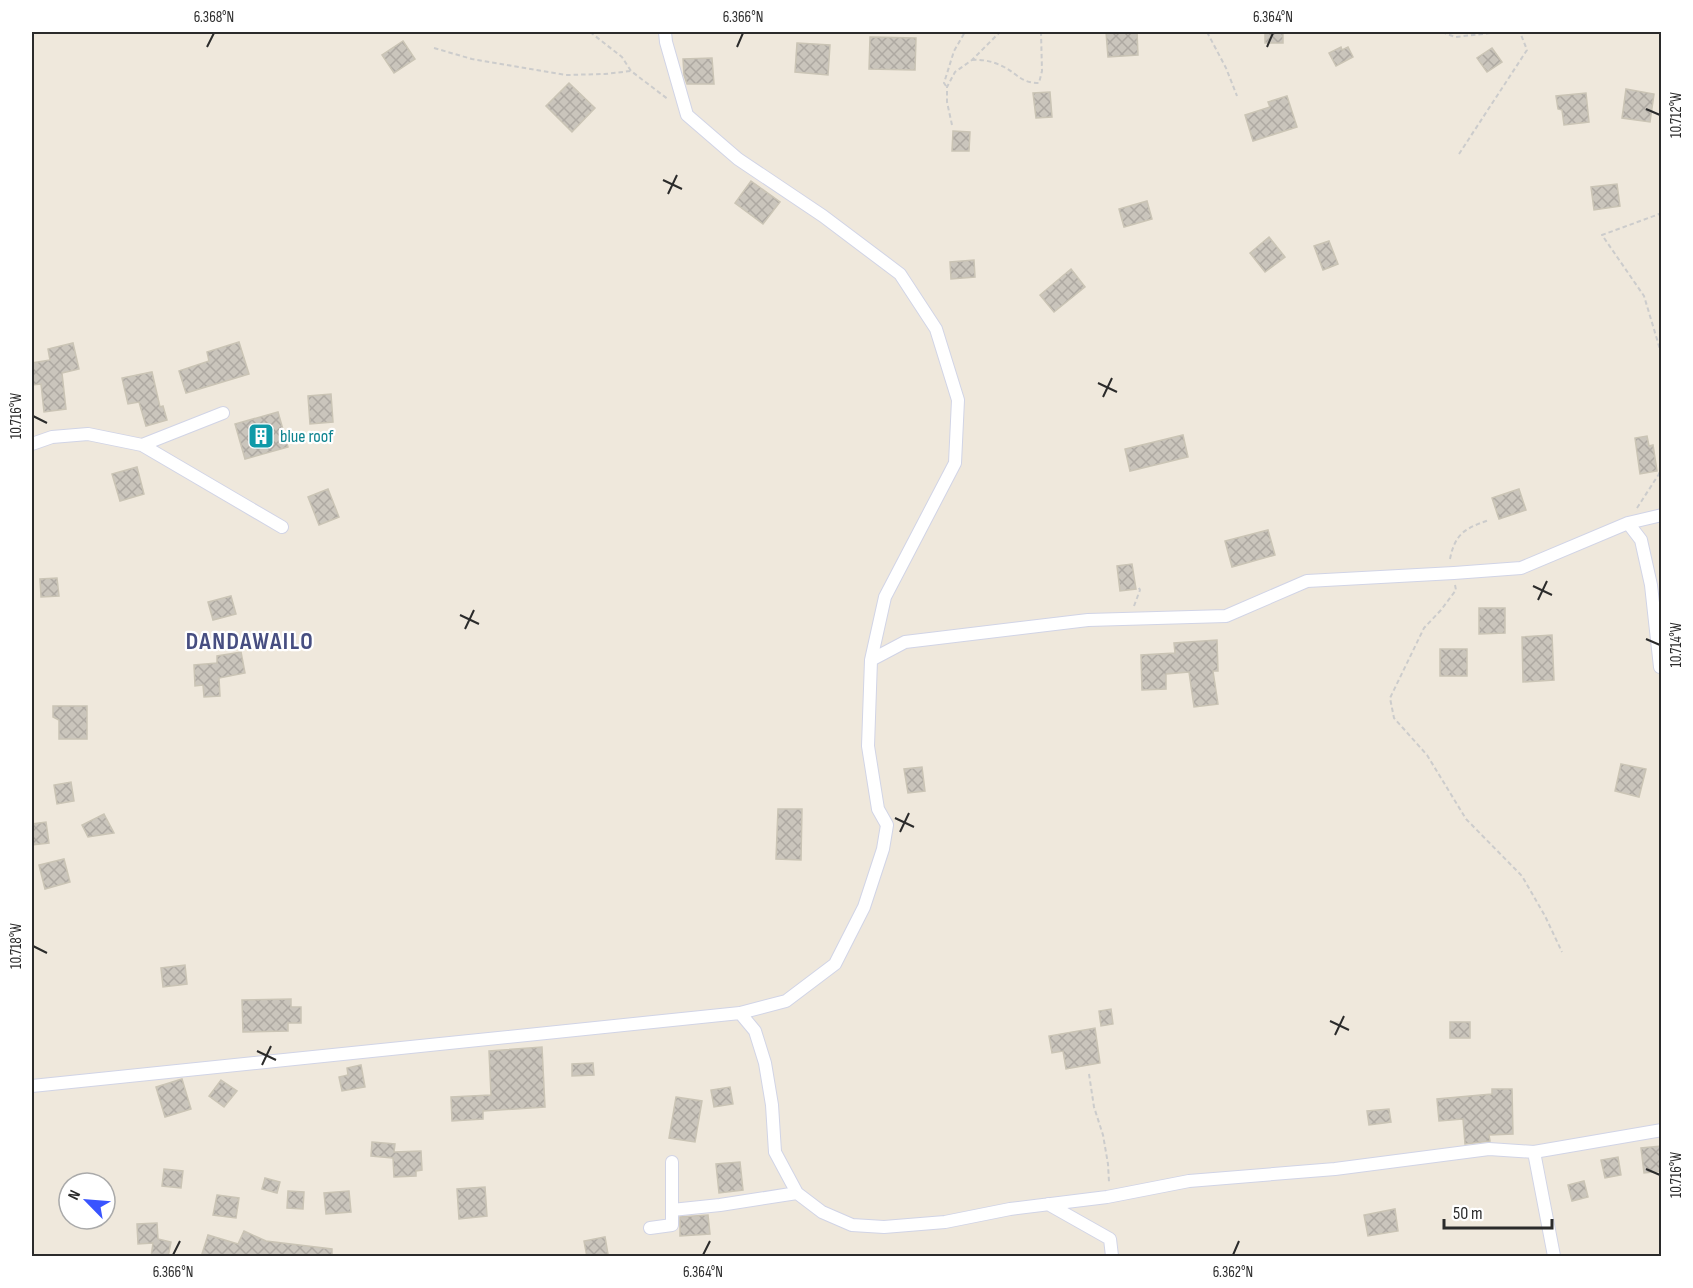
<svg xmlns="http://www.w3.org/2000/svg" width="1693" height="1288" font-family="'Sofia Sans Condensed',sans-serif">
  <defs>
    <pattern id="building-cross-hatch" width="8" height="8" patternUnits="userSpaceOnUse" patternTransform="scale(1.5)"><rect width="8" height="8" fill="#cac5bc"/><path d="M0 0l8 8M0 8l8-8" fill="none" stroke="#aea9a2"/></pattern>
  </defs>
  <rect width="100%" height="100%" fill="#efe8dc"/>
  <path fill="url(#building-cross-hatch)" stroke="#cac4b5" stroke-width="1.5" d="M 1106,32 L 1137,32 L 1138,55 L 1108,57 Z
    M 1265,32 L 1283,32 L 1283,43 L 1265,43 Z
    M 870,37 L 916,38 L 915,70 L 869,69 Z
    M 403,41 L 415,59 L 394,73 L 382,55 Z
    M 797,43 L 830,45 L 828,75 L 795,72 Z
    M 1341,47 L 1342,50 L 1348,47 L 1353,57 L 1336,66 L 1329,53 Z
    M 1492,48 L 1502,62 L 1487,72 L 1477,58 Z
    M 712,58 L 714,84 L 687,84 L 684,75 L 683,59 Z
    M 569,83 L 595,108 L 572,132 L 546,106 Z
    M 1626,89 L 1654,94 L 1650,122 L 1622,118 Z
    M 1050,92 L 1052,117 L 1036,118 L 1033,93 Z
    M 1586,93 L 1589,122 L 1564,125 L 1562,110 L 1558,109 L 1556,96 Z
    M 1287,96 L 1297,127 L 1253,141 L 1245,115 L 1270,107 L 1268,102 Z
    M 953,131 L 970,132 L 969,151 L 952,151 Z
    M 751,181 L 780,202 L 763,224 L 735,203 Z
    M 1617,184 L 1620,206 L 1594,210 L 1591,187 Z
    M 1147,201 L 1152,219 L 1124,227 L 1119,209 Z
    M 1269,237 L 1285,257 L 1265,272 L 1250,253 Z
    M 1329,241 L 1338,264 L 1323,270 L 1314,246 Z
    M 974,260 L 975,277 L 951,279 L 950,262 Z
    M 1071,269 L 1085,287 L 1054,312 L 1040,295 Z
    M 239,342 L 249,374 L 186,393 L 179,371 L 209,361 L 207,352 Z
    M 73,343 L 79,369 L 62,373 L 66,409 L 44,412 L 41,384 L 32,385 L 32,363 L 50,360 L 48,349 Z
    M 152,372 L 160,407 L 163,406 L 167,420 L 146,426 L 139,402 L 128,404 L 122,378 Z
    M 331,394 L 333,422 L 310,424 L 308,396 Z
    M 278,412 L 288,447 L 245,459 L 235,424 Z
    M 1183,435 L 1188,457 L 1130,471 L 1125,449 Z
    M 1647,436 L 1649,446 L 1653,445 L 1657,471 L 1640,474 L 1635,438 Z
    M 137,467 L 144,494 L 120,501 L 112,474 Z
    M 328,489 L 339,517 L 319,525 L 308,497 Z
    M 1519,489 L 1526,510 L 1499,519 L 1492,498 Z
    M 1268,530 L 1275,555 L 1232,567 L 1225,541 Z
    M 1132,564 L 1136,589 L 1120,591 L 1117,566 Z
    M 57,578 L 59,596 L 41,597 L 40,579 Z
    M 231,596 L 236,614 L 213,620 L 208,602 Z
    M 1479,608 L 1505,608 L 1505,633 L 1479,634 Z
    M 1552,635 L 1554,680 L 1523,682 L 1522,637 Z
    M 1217,640 L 1218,671 L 1213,671 L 1218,704 L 1194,707 L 1189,672 L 1166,674 L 1166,689 L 1142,690 L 1141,655 L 1175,653 L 1174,643 Z
    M 1440,649 L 1467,649 L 1467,676 L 1440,676 Z
    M 241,652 L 245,673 L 219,678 L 220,696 L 204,697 L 203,685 L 195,686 L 194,665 L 217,663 L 217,656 Z
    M 53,706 L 87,706 L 87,739 L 59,739 L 59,720 L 53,717 Z
    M 1621,764 L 1646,769 L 1639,797 L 1615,791 Z
    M 922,767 L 925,791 L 908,793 L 904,769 Z
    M 71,782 L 74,801 L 57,804 L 54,785 Z
    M 778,809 L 802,809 L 801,860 L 776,859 Z
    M 104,814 L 114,833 L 88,837 L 82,825 Z
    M 46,822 L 49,843 L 32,845 L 32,824 Z
    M 64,859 L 70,882 L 45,889 L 39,865 Z
    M 185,965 L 187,984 L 163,987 L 161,968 Z
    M 291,999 L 291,1007 L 301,1007 L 301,1023 L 288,1023 L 288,1031 L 243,1032 L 242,1000 Z
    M 1111,1009 L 1113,1024 L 1101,1026 L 1099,1011 Z
    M 1450,1022 L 1470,1022 L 1470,1038 L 1450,1038 Z
    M 1095,1028 L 1100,1063 L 1066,1069 L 1063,1051 L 1052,1053 L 1049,1036 Z
    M 542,1047 L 545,1107 L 483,1111 L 483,1119 L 452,1121 L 451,1097 L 491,1095 L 489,1051 Z
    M 593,1063 L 594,1075 L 572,1076 L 572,1064 Z
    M 361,1065 L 365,1087 L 342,1091 L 339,1077 L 348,1075 L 347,1068 Z
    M 182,1079 L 191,1109 L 165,1117 L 156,1087 Z
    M 221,1080 L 237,1091 L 224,1107 L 209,1096 Z
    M 730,1087 L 733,1104 L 714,1107 L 711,1090 Z
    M 1492,1089 L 1512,1089 L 1513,1134 L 1489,1135 L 1490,1141 L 1465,1144 L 1463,1119 L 1439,1121 L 1437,1099 L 1492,1094 Z
    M 676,1097 L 702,1101 L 695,1142 L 669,1138 Z
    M 1389,1109 L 1391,1122 L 1369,1125 L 1367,1111 Z
    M 372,1142 L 395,1144 L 394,1152 L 421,1151 L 422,1170 L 416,1171 L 416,1176 L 394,1177 L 393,1158 L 371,1156 Z
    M 1661,1146 L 1662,1171 L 1644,1173 L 1641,1148 Z
    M 1618,1157 L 1621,1175 L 1605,1178 L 1601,1160 Z
    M 740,1162 L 743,1190 L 719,1193 L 716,1164 Z
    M 164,1169 L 183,1171 L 181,1188 L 162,1186 Z
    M 265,1178 L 280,1182 L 277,1193 L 262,1189 Z
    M 1584,1181 L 1588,1197 L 1572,1201 L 1568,1185 Z
    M 485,1187 L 487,1216 L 459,1219 L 457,1189 Z
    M 288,1191 L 304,1192 L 303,1209 L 287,1208 Z
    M 349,1191 L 351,1212 L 326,1214 L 324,1193 Z
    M 217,1195 L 239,1198 L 236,1218 L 213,1215 Z
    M 1395,1209 L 1398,1231 L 1368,1236 L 1364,1215 Z
    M 708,1215 L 710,1234 L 680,1236 L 680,1217 Z
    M 157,1223 L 158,1239 L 171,1242 L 168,1257 L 151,1257 L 153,1243 L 138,1244 L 137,1224 Z
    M 244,1231 L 266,1241 L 332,1249 L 332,1257 L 201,1257 L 208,1235 L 238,1244 Z
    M 605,1237 L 608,1254 L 587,1257 L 584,1241 Z"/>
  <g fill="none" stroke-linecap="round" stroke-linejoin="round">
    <g stroke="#d1d4e6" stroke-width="14">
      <path id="minor" d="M 32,444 L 52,437 L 88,434 L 142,445 L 282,527
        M 142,445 L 223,413
        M 1628,523 L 1641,540 L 1651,585 L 1660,667 L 1662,667
        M 871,660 L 905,642 L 1088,620 L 1226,616 L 1307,581 L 1454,573 L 1521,568 L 1628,523 L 1662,515
        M 740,1013 L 755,1031 L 765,1063 L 772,1105 L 775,1152 L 797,1193 L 822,1212 L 852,1225 L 884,1227 L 945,1222 L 1010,1209 L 1107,1197 L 1189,1181 L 1335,1169 L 1489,1149 L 1534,1152 L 1662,1130
        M 32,1086 L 740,1013 L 786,1001 L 835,964 L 864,907 L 883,849 L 887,825 L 878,809 L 868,746 L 871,660 L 885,597 L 955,463 L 958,400 L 936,329 L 900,274 L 823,216 L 738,159 L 687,115 L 666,42 L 665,32
        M 1534,1152 L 1554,1256
        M 1048,1204 L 1110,1239 L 1112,1256
        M 672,1210 L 720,1205 L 797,1193
        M 650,1228 L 672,1225 L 672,1162"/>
    </g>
    <path stroke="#ccc" stroke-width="2" stroke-dasharray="4.5 3" stroke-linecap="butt" d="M 590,32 L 622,57 L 631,71 L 669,100
      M 1207,32 L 1226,68 L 1237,96
      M 1442,32 L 1455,37 L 1500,32
      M 434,48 L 472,59 L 566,75 L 605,74 L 631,71
      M 972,60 C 983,59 995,62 1004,67 C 1019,75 1021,83 1039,83 L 1042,71 L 1041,32
      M 946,86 L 944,83 L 954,51 L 965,32
      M 952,125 L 947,102 L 947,87 L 955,72 L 972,60 L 1000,32
      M 1459,154 L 1527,50 L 1520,32
      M 1662,213 L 1602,235 L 1644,296 L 1662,356
      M 1637,508 L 1659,474 L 1662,457
      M 1450,559 C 1455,533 1466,528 1489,520
      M 1455,585 L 1456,590 L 1441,610 L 1424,628 L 1390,698 L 1394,718 L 1427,755 L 1466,819 L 1522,876 L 1545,916 L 1562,952
      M 1134,606 L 1140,590 L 1138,586
      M 1089,1074 L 1094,1107 L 1103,1135 L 1108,1164 L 1109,1182"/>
    <use href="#minor" stroke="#fff" stroke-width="12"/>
  </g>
  <path fill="none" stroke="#2b2b2b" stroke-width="2" d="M 207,47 L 214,33M 737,47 L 743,33M 1267,47 L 1273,33M 1646,109 L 1660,115M 663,180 L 682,189M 668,194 L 677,175M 1098,383 L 1117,392M 1103,397 L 1112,378M 33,416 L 47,423M 1533,586 L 1552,595M 1538,600 L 1547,581M 460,615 L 479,624M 465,629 L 474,610M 1646,639 L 1660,645M 895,818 L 914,827M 900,832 L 909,813M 33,946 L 47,953M 1330,1021 L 1349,1030M 1335,1035 L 1344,1016M 257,1051 L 276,1060M 262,1065 L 271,1046M 1646,1169 L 1660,1175M 173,1255 L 180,1241M 703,1255 L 710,1241M 1233,1255 L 1239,1241"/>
  <defs>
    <g id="building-square" transform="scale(1.35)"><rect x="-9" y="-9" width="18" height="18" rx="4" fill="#0f9aa8" stroke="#fff"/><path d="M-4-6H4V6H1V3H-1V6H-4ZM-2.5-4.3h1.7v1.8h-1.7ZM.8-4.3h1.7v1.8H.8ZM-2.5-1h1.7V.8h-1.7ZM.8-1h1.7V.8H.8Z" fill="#fff"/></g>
  </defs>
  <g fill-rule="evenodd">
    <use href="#building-square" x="261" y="436"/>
  </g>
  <g text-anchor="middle" stroke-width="4.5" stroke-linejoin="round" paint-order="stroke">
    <g font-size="18" fill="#0d838f" stroke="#fff" text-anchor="start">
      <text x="280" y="442">blue roof</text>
    </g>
    <g font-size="24" font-weight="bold" letter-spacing="1.5" fill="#474e81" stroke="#fff">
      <text x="250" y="649">DANDAWAILO</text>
    </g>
  </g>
  <rect width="1693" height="1288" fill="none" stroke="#ffffff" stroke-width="66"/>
  <g transform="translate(87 1201) rotate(295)"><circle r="28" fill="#ffffff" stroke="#aaaaaa" stroke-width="1.5"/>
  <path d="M0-4.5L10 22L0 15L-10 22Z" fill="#3954ff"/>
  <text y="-9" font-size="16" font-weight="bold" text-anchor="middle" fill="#2b2b2b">N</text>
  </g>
  <path d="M1444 1219v9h108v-9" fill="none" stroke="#2b2b2b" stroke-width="3"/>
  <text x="1453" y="1219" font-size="18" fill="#2b2b2b" stroke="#ffffff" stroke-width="4.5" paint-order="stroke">50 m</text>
  <rect x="33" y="33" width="1627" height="1222" fill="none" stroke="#2b2b2b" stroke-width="2"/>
  <g font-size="15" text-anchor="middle" fill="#2b2b2b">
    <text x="214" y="22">6.368°N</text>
    <text x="743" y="22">6.366°N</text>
    <text x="1273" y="22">6.364°N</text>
    <text transform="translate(1676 115) rotate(-90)" y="5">10.712°W</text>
    <text transform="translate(16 416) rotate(-90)" y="5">10.716°W</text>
    <text transform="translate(1676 645) rotate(-90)" y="5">10.714°W</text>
    <text transform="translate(16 946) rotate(-90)" y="5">10.718°W</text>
    <text transform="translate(1676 1175) rotate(-90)" y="5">10.716°W</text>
    <text x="173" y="1277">6.366°N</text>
    <text x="703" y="1277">6.364°N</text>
    <text x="1233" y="1277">6.362°N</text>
  </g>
</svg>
